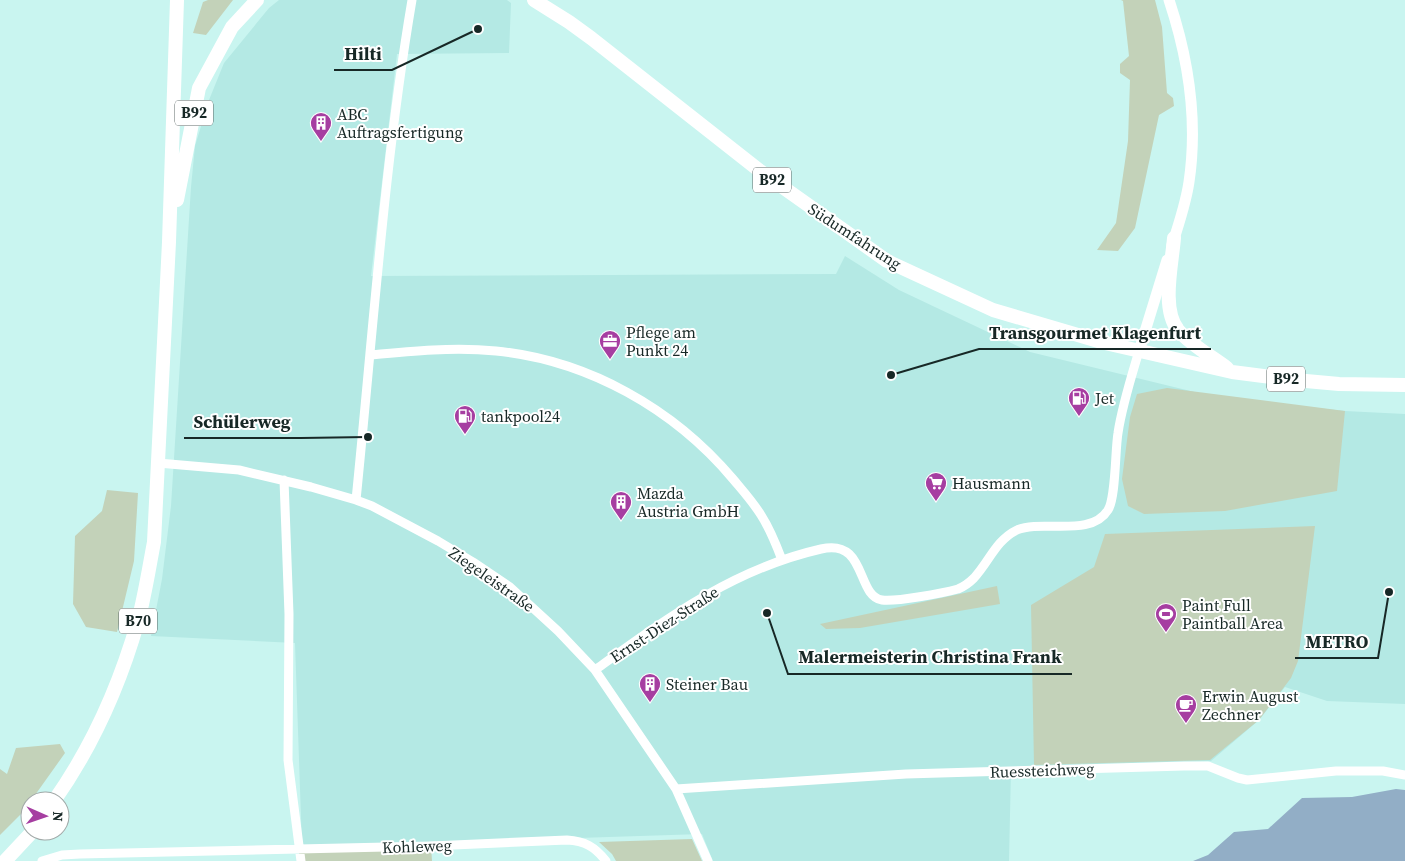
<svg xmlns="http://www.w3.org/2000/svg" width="1405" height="861" font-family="'Source Serif 4',serif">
  <rect width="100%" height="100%" fill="#c9f5f0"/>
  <path fill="#b4e9e4" d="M 279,0 L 507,0 L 511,3 L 509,53 L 397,54 L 371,276 L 836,274 L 845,256 L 899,290 L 1030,352 L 1215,397 L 1345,411 L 1405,414 L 1405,704 L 1327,701 L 1285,687 L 1259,720 L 1211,761 L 1011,768 L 1009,861 L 713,861 L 702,834 L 302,847 L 295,643 L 151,636 L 162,579 L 171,506 L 191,187 L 195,146 L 209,100 L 224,63 L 269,8 Z"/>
  <path fill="#c3d2b9" d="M 208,0 L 233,0 L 206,35 L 193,33 L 203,2 Z
    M 1121,0 L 1155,0 L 1162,27 L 1167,93 L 1173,98 L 1174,106 L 1159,115 L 1135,228 L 1118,251 L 1097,250 L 1116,223 L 1128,141 L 1130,80 L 1120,73 L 1120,64 L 1129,56 L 1123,1 Z
    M 1167,388 L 1345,411 L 1337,491 L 1225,511 L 1144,514 L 1128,506 L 1122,479 L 1130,417 L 1137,394 Z
    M 107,490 L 138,493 L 134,561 L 117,632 L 86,627 L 73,604 L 75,536 L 102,511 Z
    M 1315,526 L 1298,661 L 1291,678 L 1259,720 L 1210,760 L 1034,765 L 1031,605 L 1094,567 L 1105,534 Z
    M 997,586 L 1000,604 L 860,628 L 826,629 L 820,624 Z
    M 60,744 L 65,753 L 23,812 L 0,835 L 0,769 L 7,774 L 16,748 Z
    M 692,839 L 702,861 L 616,861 L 612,854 L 599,842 Z
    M 431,846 L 432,861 L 301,861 L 298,849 Z"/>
  <path fill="#92aec6" d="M 1396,789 L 1405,790 L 1405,861 L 1193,861 L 1208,855 L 1234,832 L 1268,829 L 1302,798 L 1352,797 Z"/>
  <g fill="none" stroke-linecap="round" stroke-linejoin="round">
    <path stroke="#fff" stroke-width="9" d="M 371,355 C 412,351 454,347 496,351 C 588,360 674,409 733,479 C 743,491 753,502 761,515 C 770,529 776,544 782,560
      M 158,463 L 239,470 L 311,487 L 356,500 L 372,506 L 438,541 L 473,562 L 510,587 L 558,631 L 595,670 L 676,789 L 708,861
      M 284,480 L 289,614 L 288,760 L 301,861
      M 356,500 C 373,333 384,165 412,0
      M 595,670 C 666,619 733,569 821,549 C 867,538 856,596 882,600 C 896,602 943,593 958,589 C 963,587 970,582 974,578 C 989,562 996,540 1017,530 C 1042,519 1091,538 1108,510 C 1116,498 1115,450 1118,433 C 1122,406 1131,378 1139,351
      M 676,789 L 906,774 L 1184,766 L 1208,766 L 1238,778 L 1247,780 L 1336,771 L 1383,771 L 1405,775
      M 42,861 L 62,855 L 80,854 L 431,846 L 567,840 C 585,841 595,847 606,861"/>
    <path stroke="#fff" stroke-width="11" d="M 1169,0 C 1188,57 1198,121 1189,182 C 1186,202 1179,224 1172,245
      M 1139,351 L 1167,260"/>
    <path stroke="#fff" stroke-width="14" d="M 534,0 L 569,22 L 591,38 L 760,171 L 887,261 L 993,310 L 1105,343 L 1232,372 L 1295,380 L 1339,384 L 1405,385
      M 177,200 L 199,88 L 232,27 L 257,0
      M 1174,238 C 1172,264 1161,309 1178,330 C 1191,345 1211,356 1227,368
      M 54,801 C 92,747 120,684 138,621 C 145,595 149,568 154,542 L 169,242 L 177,0
      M 5,861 L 33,831"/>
  </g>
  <defs>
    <g id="building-pin" transform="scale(1.125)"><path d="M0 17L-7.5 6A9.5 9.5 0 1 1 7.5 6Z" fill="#a63ea1" stroke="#fff"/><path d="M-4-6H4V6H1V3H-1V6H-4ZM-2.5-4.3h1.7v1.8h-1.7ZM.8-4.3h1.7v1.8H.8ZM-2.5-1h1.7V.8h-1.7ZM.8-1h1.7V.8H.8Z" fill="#fff"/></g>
    <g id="office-pin" transform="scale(1.125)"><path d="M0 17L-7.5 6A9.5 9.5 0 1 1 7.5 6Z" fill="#a63ea1" stroke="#fff"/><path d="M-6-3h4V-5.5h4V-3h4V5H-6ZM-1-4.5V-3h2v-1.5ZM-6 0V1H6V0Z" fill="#fff"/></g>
    <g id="fuel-pin" transform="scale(1.125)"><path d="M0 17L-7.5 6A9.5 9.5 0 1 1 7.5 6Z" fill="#a63ea1" stroke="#fff"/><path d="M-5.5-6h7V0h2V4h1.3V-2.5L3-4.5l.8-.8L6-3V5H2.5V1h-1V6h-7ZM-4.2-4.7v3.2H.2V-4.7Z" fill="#fff"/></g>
    <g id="supermarket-pin" transform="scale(1.125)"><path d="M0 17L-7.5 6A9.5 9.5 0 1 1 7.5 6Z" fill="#a63ea1" stroke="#fff"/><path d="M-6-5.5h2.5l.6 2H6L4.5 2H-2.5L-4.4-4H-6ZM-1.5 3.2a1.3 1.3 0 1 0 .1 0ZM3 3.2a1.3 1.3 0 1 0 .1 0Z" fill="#fff"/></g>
    <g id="stadium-pin" transform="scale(1.125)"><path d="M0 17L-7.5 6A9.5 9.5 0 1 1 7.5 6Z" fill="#a63ea1" stroke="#fff"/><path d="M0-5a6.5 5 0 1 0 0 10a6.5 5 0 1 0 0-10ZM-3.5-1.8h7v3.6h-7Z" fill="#fff"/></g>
    <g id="cafe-pin" transform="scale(1.125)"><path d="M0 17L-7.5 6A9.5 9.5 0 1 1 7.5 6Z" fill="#a63ea1" stroke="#fff"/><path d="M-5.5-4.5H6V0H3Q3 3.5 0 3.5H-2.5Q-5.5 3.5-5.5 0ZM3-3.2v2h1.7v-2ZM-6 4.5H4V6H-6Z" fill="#fff"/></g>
  </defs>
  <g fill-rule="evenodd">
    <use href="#building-pin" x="321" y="123"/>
    <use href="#office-pin" x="610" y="341"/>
    <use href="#fuel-pin" x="1079" y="398"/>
    <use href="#fuel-pin" x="465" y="416"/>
    <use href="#supermarket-pin" x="936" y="483"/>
    <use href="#building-pin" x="621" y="502"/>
    <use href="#stadium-pin" x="1166" y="614"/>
    <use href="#building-pin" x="650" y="684"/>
    <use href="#cafe-pin" x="1186" y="705"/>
  </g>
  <g text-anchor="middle" stroke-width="4" stroke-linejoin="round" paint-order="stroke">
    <g fill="#fff" stroke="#5d6867" stroke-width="1">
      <rect x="175" y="100.5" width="38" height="25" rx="4"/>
      <rect x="753" y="167.5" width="38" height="25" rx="4"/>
      <rect x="1267" y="366.5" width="38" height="25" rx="4"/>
      <rect x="119" y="608.5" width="38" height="25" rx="4"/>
    </g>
    <g font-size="15" font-weight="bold" fill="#172826">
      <text x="194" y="118">B92</text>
      <text x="772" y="185">B92</text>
      <text x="1286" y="384">B92</text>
      <text x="138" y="626">B70</text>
    </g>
    <g font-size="16" fill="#172826" stroke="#fff" text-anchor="start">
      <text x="337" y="120">ABC<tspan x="337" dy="18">Auftragsfertigung</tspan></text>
      <text x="626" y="338">Pflege am<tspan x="626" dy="18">Punkt 24</tspan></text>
      <text x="1095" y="404">Jet</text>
      <text x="481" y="422">tankpool24</text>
      <text x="952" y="489">Hausmann</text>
      <text x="637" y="499">Mazda<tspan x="637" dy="18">Austria GmbH</tspan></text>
      <text x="1182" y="611">Paint Full<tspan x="1182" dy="18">Paintball Area</tspan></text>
      <text x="666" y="690">Steiner Bau</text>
      <text x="1202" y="702">Erwin August<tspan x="1202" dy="18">Zechner</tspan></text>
    </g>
    <g font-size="16" fill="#172826" stroke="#fff">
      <text transform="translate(855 236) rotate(33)" y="6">Südumfahrung</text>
      <text transform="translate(492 579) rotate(35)" y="6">Ziegeleistraße</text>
      <text transform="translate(664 624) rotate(-33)" y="6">Ernst-Diez-Straße</text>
      <text transform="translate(1042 770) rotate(-2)" y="6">Ruessteichweg</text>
      <text transform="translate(417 846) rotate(-2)" y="6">Kohleweg</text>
    </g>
  </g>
  <path fill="none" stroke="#172826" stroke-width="2" d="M478 29L392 70H334M891 375L979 349H1211M368 437L301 438H184M1389 592L1378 658H1295M767 613L788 674H1072"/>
  <g fill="#172826" stroke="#fff" stroke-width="2">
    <circle cx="478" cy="29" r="5"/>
    <circle cx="891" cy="375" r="5"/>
    <circle cx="368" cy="437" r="5"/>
    <circle cx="1389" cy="592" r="5"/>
    <circle cx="767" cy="613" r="5"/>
  </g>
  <g font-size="18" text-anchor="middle" font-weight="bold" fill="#172826" stroke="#fff" stroke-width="4" stroke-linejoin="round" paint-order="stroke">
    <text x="363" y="60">Hilti</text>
    <text x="1095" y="339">Transgourmet Klagenfurt</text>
    <text x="242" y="428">Schülerweg</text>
    <text x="1337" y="648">METRO</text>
    <text x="930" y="663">Malermeisterin Christina Frank</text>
  </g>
  <g transform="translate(45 816) rotate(92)"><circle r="24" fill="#ffffff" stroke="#a2a9a8"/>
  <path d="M0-4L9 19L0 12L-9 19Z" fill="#a63ea1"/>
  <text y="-8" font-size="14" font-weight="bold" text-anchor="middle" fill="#172826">N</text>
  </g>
</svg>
